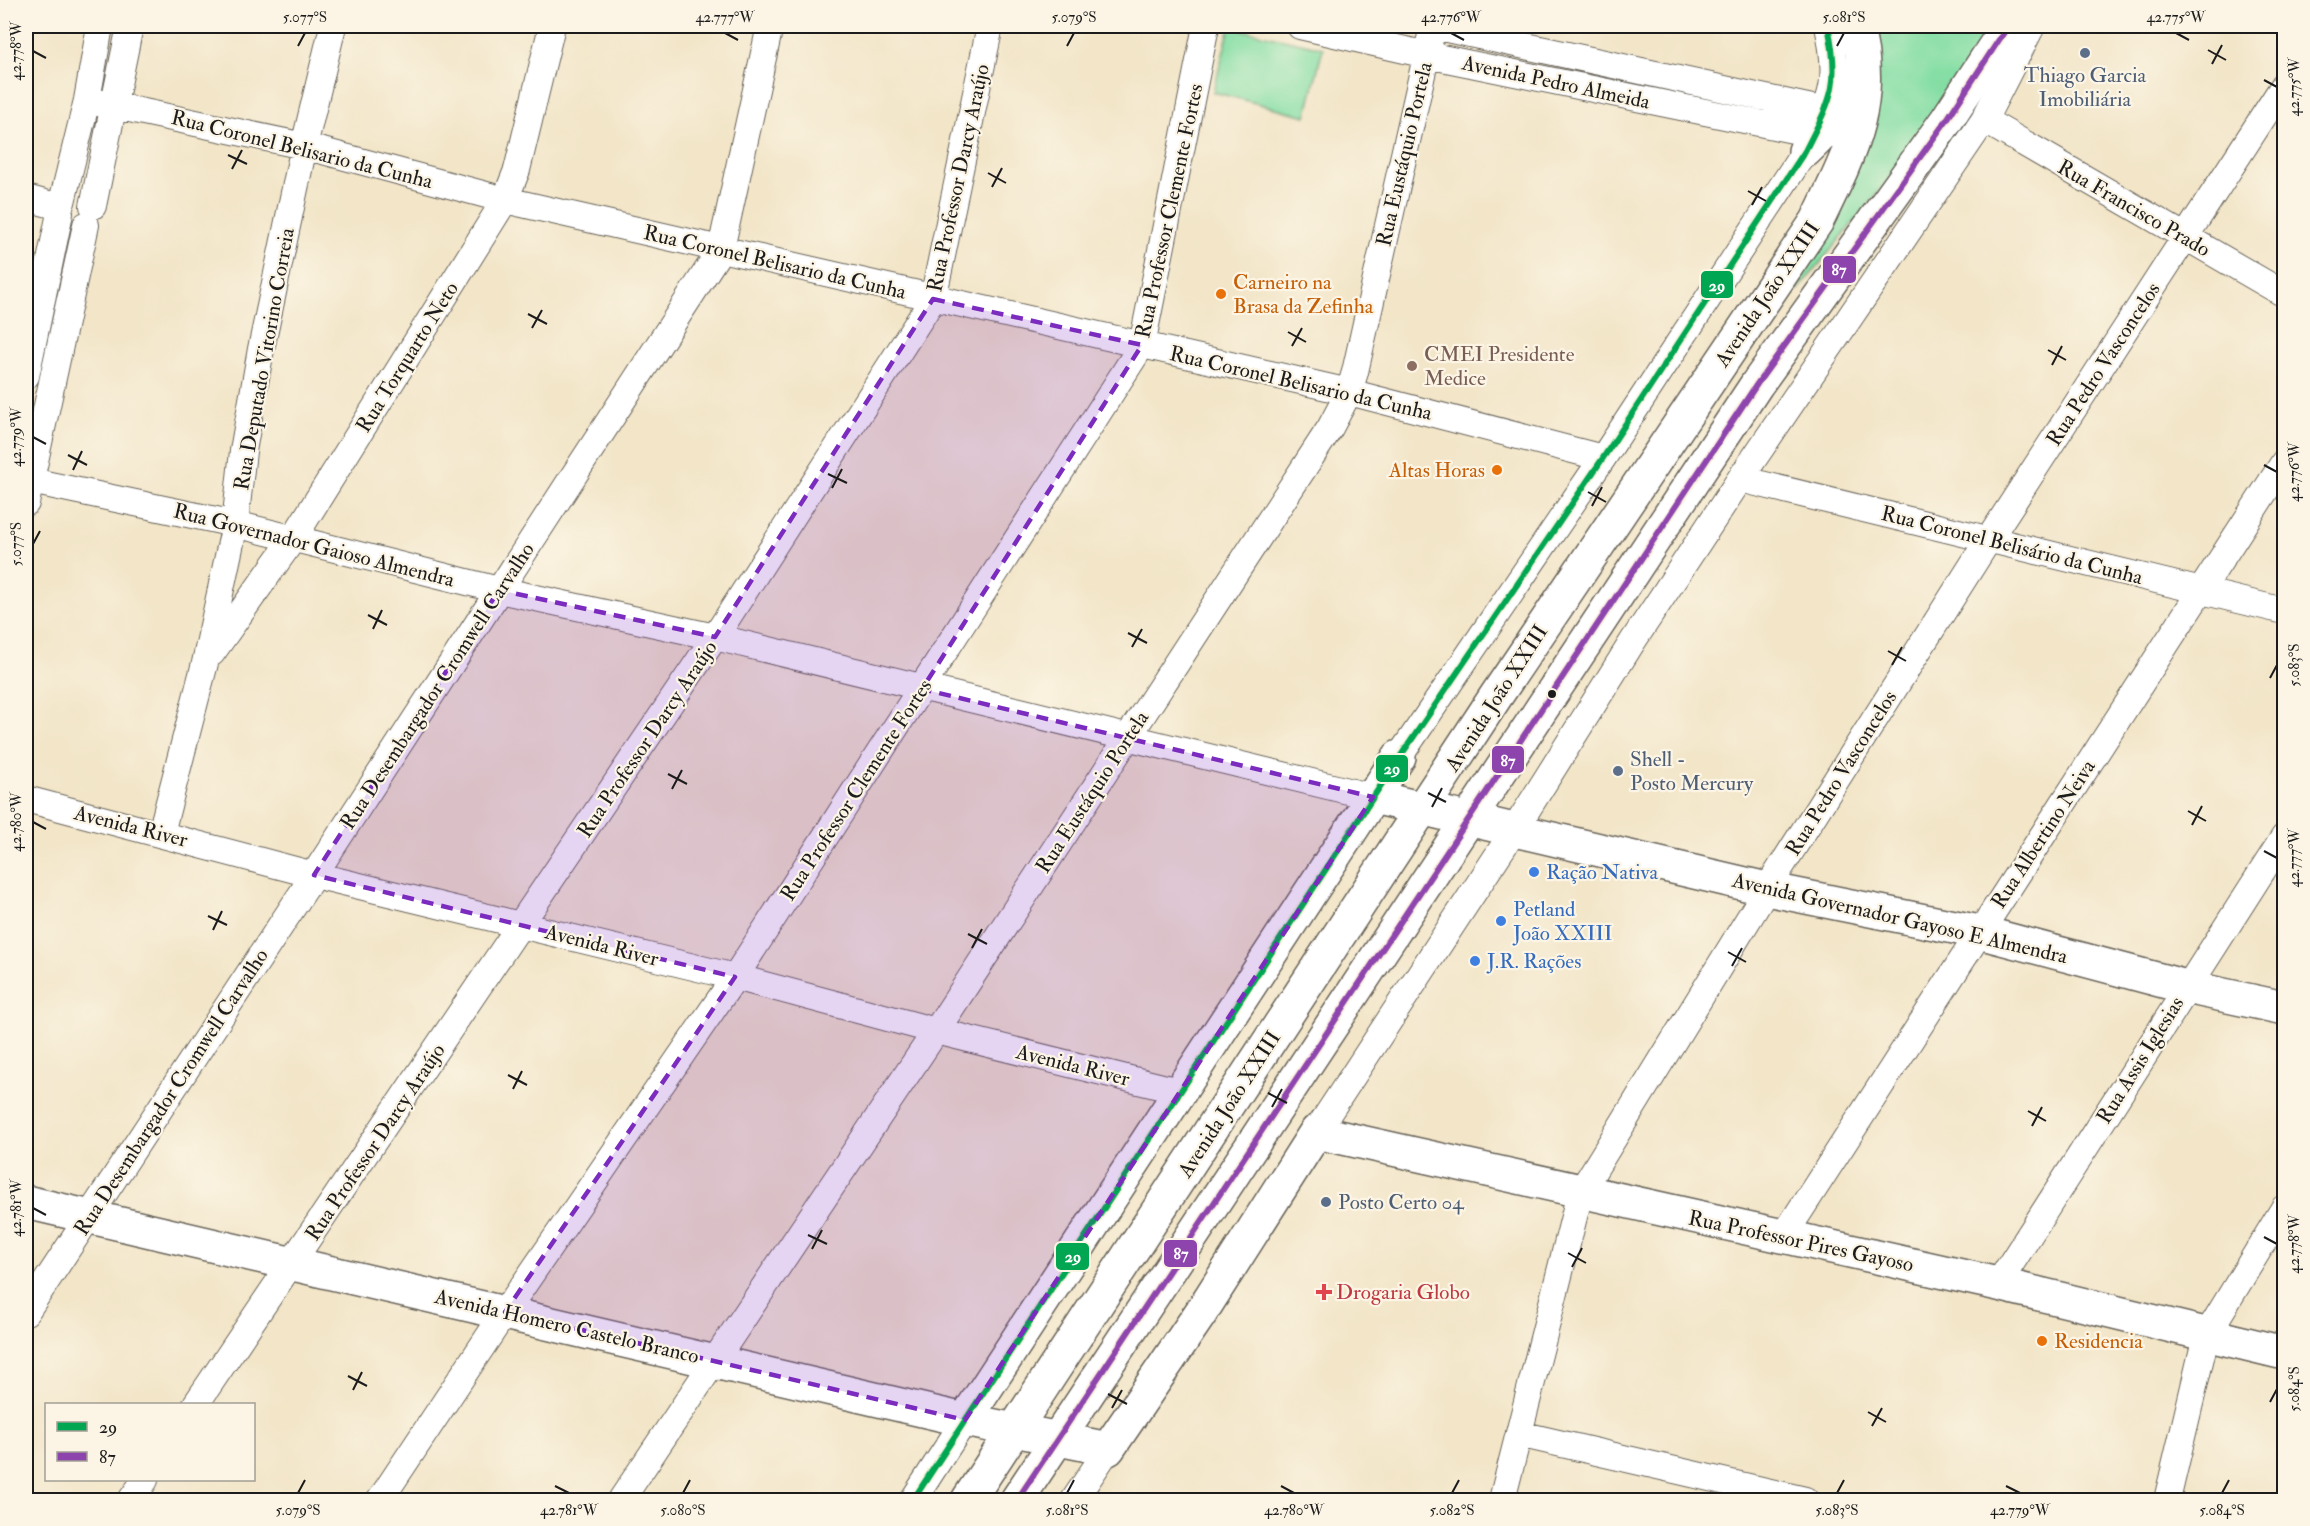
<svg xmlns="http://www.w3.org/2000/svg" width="2310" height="1526" font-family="'IM FELL Double Pica',serif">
  <rect width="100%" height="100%" fill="#fcf5e5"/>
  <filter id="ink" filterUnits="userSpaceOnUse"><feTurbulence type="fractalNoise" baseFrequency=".0167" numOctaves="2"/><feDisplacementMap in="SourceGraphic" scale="12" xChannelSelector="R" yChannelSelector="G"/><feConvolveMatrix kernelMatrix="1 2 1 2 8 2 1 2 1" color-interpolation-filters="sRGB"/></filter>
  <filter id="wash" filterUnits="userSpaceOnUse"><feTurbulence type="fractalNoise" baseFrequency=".008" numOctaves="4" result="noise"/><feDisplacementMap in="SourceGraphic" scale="24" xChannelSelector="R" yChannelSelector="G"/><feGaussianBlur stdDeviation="1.35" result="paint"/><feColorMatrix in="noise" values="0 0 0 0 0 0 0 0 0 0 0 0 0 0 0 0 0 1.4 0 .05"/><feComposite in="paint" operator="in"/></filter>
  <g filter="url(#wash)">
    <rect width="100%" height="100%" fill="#f2e5c8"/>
    <path fill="#84dea4" stroke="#507d60" stroke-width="1.5" d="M 1869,26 L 1902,26 L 1931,33 L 1961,33 L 1984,26 L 2000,26 L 1942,115 L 1798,290 L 1790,283 L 1826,227 L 1876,118 Z
      M 1230,27 L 1323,48 L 1306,116 L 1213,92 Z"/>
  </g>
  <g filter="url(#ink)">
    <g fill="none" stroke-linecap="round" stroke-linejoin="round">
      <g stroke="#676258" stroke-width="28">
        <path id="minor" d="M 1300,26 L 1427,55 L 1813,134
          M 87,100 L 304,146 L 505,200 L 1349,392 L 1603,458
          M 1984,120 L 2284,294
          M 26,198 L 60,207
          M 62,202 L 87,100 L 100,26
          M 93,206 L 130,26
          M 26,376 L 60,213
          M 1740,479 L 2284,611
          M 26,480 L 235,524 L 499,590 L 715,637 L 1373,797
          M 26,503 L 86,225
          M 212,653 L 293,539 L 505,200 L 517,170 L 552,26
          M 1399,757 L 1603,458 L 1805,151 C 1831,99 1841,86 1828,26
          M 26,799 L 314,875 L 735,977 L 936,1031 L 1179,1091
          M 161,833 L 205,663 L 235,524 L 243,451 L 261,349 L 304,146 L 333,26
          M 1316,1132 L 1515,829 L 1633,641 L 1740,479 L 1984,120 L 2032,26
          M 1783,1237 L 2284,462
          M 1998,1284 L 2284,837
          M 26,1312 L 314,875 L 721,249 L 770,26
          M 196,1404 L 715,637 L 933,299 L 990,26
          M 1519,1434 L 1805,1500
          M 131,1500 L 145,1480
          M 380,1500 L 505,1312 L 735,977 L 1142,345 L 1206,26
          M 621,1500 L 936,1031 L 1330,428 L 1349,392 L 1355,372 L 1433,26 L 1826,111
          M 913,1500 L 965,1420
          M 1074,1500 L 1108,1449
          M 1502,1500 L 1580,1193 L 1767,889 L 1989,539 L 2284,85
          M 2167,1500 L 2206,1336 L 2284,1208"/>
      </g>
      <g stroke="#676258" stroke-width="36">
        <path id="major" d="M 1805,151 C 1830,128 1844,112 1851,77
          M 1373,797 L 1767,889 L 1979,932 L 2186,987 L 2284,1008
          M 26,1202 L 965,1420 L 1108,1449 L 1200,1314 L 1316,1132 L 1998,1284 L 2284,1353
          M 965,1420 L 1399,757
          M 968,1500 L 1496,696 L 1817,221 C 1849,155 1878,101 1856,26
          M 1017,1500 L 1757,384 L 1946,121 L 2008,26"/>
      </g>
      <use href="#minor" stroke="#fff" stroke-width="26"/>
      <use href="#major" stroke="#fff" stroke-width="33"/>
      <g stroke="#fcf5e5" stroke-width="10">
        <path id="bus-1" d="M 913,1500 L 1385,779 L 1603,458 L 1805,151 C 1831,99 1841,86 1828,26"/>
      </g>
      <g stroke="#fcf5e5" stroke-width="10">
        <path id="bus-2" d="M 1017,1500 L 1757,384 L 1946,121 L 2008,26"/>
      </g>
      <use href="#bus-1" stroke="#00a651" stroke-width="6"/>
      <use href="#bus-2" stroke="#8e44ad" stroke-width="6"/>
    </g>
  </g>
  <path fill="#7b2cbf" fill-opacity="0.2" stroke="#7b2cbf" stroke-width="4.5" stroke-dasharray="12 8" stroke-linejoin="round" d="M 933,299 L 1142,345 L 922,689 L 1373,797 L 965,1420 L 505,1312 L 735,977 L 314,875 L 499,590 L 715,637 Z"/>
  <path fill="none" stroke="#1c1c1c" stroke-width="2" d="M 725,33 L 738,40M 1451,33 L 1464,40M 2176,33 L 2189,40M 298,46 L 305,33M 1067,46 L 1074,33M 1837,46 L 1844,33M 2208,50 L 2226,60M 33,51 L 46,58M 2212,64 L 2222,45M 2264,80 L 2277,87M 228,155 L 247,164M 232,169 L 242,150M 988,173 L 1006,183M 992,187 L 1002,168M 1748,191 L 1766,201M 1752,205 L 1762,187M 528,314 L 547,324M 532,328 L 542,310M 1288,332 L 1306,342M 1292,346 L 1302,328M 2048,350 L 2066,360M 2052,365 L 2062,346M 33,437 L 46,444M 68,455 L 87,465M 2264,465 L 2277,472M 73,470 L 82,451M 828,474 L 847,483M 832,488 L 842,469M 1588,492 L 1606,502M 1592,506 L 1602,487M 33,544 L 40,531M 368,615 L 387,625M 373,629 L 382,610M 1128,633 L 1147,643M 1132,647 L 1142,629M 1888,651 L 1906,661M 1892,665 L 1902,647M 2270,678 L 2277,665M 668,774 L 687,784M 672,789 L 682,770M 1428,793 L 1446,802M 1432,807 L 1442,788M 2188,811 L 2206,821M 33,822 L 46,829M 2192,825 L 2202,806M 2264,851 L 2277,858M 208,916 L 227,925M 213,930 L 222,911M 968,934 L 987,944M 972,948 L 982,929M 1728,952 L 1746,962M 1732,966 L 1742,948M 508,1075 L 527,1085M 513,1089 L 522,1071M 1268,1093 L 1287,1103M 1272,1107 L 1282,1089M 2028,1111 L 2046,1121M 2032,1126 L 2042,1107M 33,1208 L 46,1215M 808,1235 L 827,1244M 2264,1237 L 2277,1244M 812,1249 L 822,1230M 1568,1253 L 1586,1263M 1572,1267 L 1582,1248M 348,1376 L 367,1386M 353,1390 L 362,1372M 1108,1394 L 1127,1404M 2270,1402 L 2277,1389M 1112,1408 L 1122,1390M 1868,1412 L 1886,1422M 1872,1426 L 1882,1408M 555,1486 L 569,1493M 1281,1486 L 1294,1493M 2006,1486 L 2020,1493M 298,1493 L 305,1480M 683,1493 L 690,1480M 1067,1493 L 1074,1480M 1452,1493 L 1459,1480M 1837,1493 L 1844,1480M 2222,1493 L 2229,1480"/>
  <g fill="#5c6f8a" stroke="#fcf5e5" stroke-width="2">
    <circle cx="2085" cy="53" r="6"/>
    <circle cx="1618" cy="771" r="6"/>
    <circle cx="1326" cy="1202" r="6"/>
  </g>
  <g fill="#e8710a" stroke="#fcf5e5" stroke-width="2">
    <circle cx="1221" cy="294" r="6"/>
    <circle cx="1497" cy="470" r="6"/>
    <circle cx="2042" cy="1341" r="6"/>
  </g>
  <circle fill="#8d6e63" stroke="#fcf5e5" stroke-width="2" cx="1412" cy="366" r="6"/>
  <circle fill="#1c1c1c" stroke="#fcf5e5" stroke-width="2" cx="1552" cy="694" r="5"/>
  <g fill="#3f7fe0" stroke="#fcf5e5" stroke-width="2">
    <circle cx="1534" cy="872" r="6"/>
    <circle cx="1501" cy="921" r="6"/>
    <circle cx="1475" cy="961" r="6"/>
  </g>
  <path fill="#e0444e" stroke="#fcf5e5" stroke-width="2" d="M1321 1283h6v6h6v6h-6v6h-6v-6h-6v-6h6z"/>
  <g text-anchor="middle" stroke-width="4.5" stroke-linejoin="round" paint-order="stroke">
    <g font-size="21" fill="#4e5e75" stroke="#fcf5e5" text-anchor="start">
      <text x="2085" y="82" text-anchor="middle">Thiago Garcia<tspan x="2085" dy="24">Imobiliária</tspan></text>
      <text x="1630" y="766">Shell -<tspan x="1630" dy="24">Posto Mercury</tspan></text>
      <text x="1338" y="1209">Posto Certo 04</text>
    </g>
    <g font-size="21" fill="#1c1c1c" stroke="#fcf5e5">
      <text transform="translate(1556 82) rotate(12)" y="7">Avenida Pedro Almeida</text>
      <text transform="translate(302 149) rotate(14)" y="7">Rua Coronel Belisario da Cunha</text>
      <text transform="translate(1404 154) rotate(-77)" y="7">Rua Eustáquio Portela</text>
      <text transform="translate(958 178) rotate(-78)" y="7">Rua Professor Darcy Araújo</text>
      <text transform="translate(2134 208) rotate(30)" y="7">Rua Francisco Prado</text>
      <text transform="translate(1169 211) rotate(-78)" y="7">Rua Professor Clemente Fortes</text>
      <text transform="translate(775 262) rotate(13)" y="7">Rua Coronel Belisario da Cunha</text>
      <text transform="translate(1767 294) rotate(-56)" y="7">Avenida João XXIII</text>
      <text transform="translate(407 357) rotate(-58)" y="7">Rua Torquarto Neto</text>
      <text transform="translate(264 359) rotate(-80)" y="7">Rua Deputado Vitorino Correia</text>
      <text transform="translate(2103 364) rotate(-57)" y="7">Rua Pedro Vasconcelos</text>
      <text transform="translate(1301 383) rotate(13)" y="7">Rua Coronel Belisario da Cunha</text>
      <text transform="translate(314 545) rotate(14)" y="7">Rua Governador Gaioso Almendra</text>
      <text transform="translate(2012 545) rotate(14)" y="7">Rua Coronel Belisário da Cunha</text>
      <text transform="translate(437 686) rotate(-57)" y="7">Rua Desembargador Cromwell Carvalho</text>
      <text transform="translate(1496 698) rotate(-57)" y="7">Avenida João XXIII</text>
      <text transform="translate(647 739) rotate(-56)" y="7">Rua Professor Darcy Araújo</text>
      <text transform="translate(1841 773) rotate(-58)" y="7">Rua Pedro Vasconcelos</text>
      <text transform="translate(856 790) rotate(-57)" y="7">Rua Professor Clemente Fortes</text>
      <text transform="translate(1092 792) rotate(-57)" y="7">Rua Eustáquio Portela</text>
      <text transform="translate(131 826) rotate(14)" y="7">Avenida River</text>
      <text transform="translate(2043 834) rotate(-57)" y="7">Rua Albertino Neiva</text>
      <text transform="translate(1900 918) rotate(13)" y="7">Avenida Governador Gayoso E Almendra</text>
      <text transform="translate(602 945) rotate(14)" y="7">Avenida River</text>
      <text transform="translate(2140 1060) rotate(-58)" y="7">Rua Assis Iglesias</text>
      <text transform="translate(1073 1065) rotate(14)" y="7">Avenida River</text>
      <text transform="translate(171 1092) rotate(-57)" y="7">Rua Desembargador Cromwell Carvalho</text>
      <text transform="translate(1229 1104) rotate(-57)" y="7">Avenida João XXIII</text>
      <text transform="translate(375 1142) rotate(-56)" y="7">Rua Professor Darcy Araújo</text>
      <text transform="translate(1801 1241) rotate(12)" y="7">Rua Professor Pires Gayoso</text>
      <text transform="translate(567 1326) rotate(13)" y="7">Avenida Homero Castelo Branco</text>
    </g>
    <g font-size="21" fill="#c56008" stroke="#fcf5e5" text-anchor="start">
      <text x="1233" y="289">Carneiro na<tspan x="1233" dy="24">Brasa da Zefinha</tspan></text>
      <text x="1485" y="477" text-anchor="end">Altas Horas</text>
      <text x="2054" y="1348">Residencia</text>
    </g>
    <g font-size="21" fill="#785e54" stroke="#fcf5e5" text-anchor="start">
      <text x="1424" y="361">CMEI Presidente<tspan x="1424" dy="24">Medice</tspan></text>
    </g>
    <g font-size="21" fill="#366cbe" stroke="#fcf5e5" text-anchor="start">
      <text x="1546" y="879">Ração Nativa</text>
      <text x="1513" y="916">Petland<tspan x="1513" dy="24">João XXIII</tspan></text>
      <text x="1487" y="968">J.R. Rações</text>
    </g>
    <g font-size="21" fill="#be3a42" stroke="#fcf5e5" text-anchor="start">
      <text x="1336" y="1299">Drogaria Globo</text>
    </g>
  </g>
  <g stroke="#fcf5e5" stroke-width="2">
    <rect x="1822" y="255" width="35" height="29" rx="6" fill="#8e44ad"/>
    <rect x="1700" y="270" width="34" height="29" rx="6" fill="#00a651"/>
    <rect x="1491" y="745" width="34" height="29" rx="6" fill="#8e44ad"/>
    <rect x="1375" y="754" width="34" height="29" rx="6" fill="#00a651"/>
    <rect x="1163" y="1239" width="35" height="29" rx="6" fill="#8e44ad"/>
    <rect x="1055" y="1242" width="35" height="29" rx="6" fill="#00a651"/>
  </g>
  <g font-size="16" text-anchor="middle" font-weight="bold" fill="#fff">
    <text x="1839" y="275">87</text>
    <text x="1717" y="291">29</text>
    <text x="1508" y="766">87</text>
    <text x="1392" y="774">29</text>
    <text x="1181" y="1259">87</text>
    <text x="1073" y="1262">29</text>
  </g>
  <rect width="2310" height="1526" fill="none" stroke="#fcf5e5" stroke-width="66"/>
  <rect x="45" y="1403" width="210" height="78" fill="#fcf5e5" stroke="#a29e95" stroke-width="1.5"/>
  <rect x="57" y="1422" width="30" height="9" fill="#00a651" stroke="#a29e95" stroke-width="1.5"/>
  <text x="99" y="1433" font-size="18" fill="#1c1c1c">29</text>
  <rect x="57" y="1452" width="30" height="9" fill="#8e44ad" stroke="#a29e95" stroke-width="1.5"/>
  <text x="99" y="1463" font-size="18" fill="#1c1c1c">87</text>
  <rect x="33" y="33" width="2244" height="1460" fill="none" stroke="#1c1c1c" stroke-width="2"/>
  <g font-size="15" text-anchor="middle" fill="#1c1c1c">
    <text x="305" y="22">5.077°S</text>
    <text x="725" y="22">42.777°W</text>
    <text x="1074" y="22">5.079°S</text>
    <text x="1451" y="22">42.776°W</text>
    <text x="1844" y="22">5.081°S</text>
    <text x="2176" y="22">42.775°W</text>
    <text transform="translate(16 51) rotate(-90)" y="5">42.778°W</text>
    <text transform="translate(2294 87) rotate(-90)" y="5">42.775°W</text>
    <text transform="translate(16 437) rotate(-90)" y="5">42.779°W</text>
    <text transform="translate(2294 472) rotate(-90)" y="5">42.776°W</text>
    <text transform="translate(16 544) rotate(-90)" y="5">5.077°S</text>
    <text transform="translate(2294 665) rotate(-90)" y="5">5.083°S</text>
    <text transform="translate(16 822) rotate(-90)" y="5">42.780°W</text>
    <text transform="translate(2294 858) rotate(-90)" y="5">42.777°W</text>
    <text transform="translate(16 1208) rotate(-90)" y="5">42.781°W</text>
    <text transform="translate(2294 1244) rotate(-90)" y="5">42.778°W</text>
    <text transform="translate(2294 1389) rotate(-90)" y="5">5.084°S</text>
    <text x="298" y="1515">5.079°S</text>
    <text x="569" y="1515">42.781°W</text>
    <text x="683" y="1515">5.080°S</text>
    <text x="1067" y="1515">5.081°S</text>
    <text x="1294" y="1515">42.780°W</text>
    <text x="1452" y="1515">5.082°S</text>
    <text x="1837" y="1515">5.083°S</text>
    <text x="2020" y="1515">42.779°W</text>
    <text x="2222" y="1515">5.084°S</text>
  </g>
</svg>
